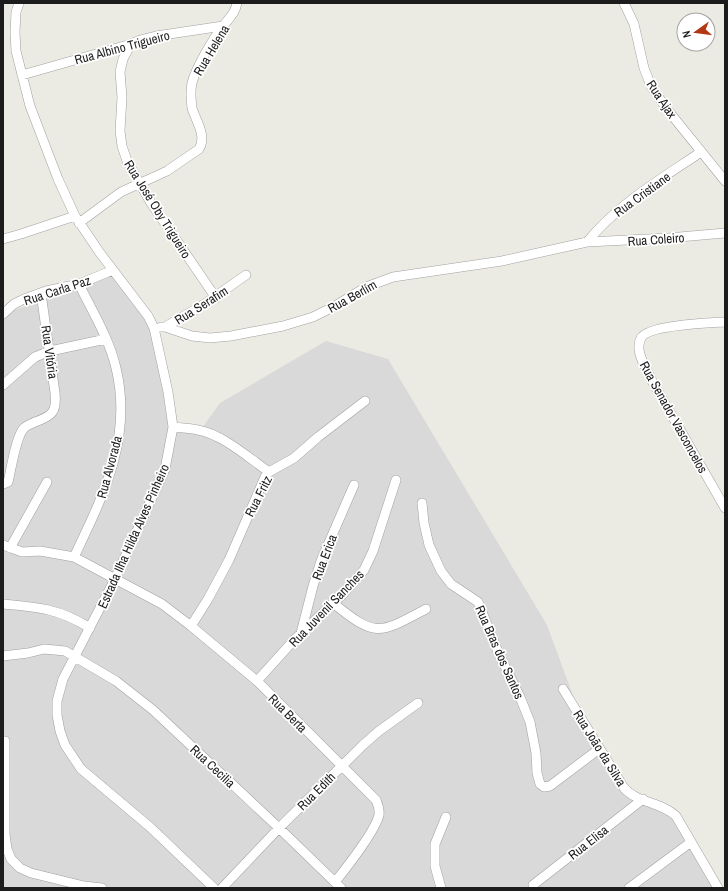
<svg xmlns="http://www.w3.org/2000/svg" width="728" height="891" font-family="'Archivo Narrow',sans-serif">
  <rect width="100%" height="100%" fill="#ecebe3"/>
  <path fill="#dad9d9" d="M 116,274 L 156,325 L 179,427 L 202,428 L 220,403 L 326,341 L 388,359 L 547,625 L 582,720 L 628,791 L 675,811 L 719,888 L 3,888 L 3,314 Z"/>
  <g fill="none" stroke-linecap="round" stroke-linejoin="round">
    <g stroke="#a0a0a0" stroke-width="10">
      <path id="minor" d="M 19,3 L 16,12 L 15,32 L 16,51 L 30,106 L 58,179 L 75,216 L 100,253 L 148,316 L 154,328 L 168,392 L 173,427 L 165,469 L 115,579 L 63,679 L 57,701 L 57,715 L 60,731 L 65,745 L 81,769 L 150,827 L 214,888
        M 624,3 L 634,24 L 644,68 L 651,86 L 666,108 L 725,181
        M 131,44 L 123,59 L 120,72 L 122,97 L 120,131 L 122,146 L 127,161 L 151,203 L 216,298
        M 22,75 L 131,44 L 140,40 L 156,36 L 223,26
        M 79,223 L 121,192 L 167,171 L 199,149 C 207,136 196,121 192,108 C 191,100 190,91 192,83 C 196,67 213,39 223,26 C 229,18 235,14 237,3
        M 3,239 L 21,234 L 75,216
        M 587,242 C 618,204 661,179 701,152
        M 3,314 L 14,304 L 24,299 L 46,291 L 79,284 L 113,270
        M 725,322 C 709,323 648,325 641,338 C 634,351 646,367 651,379 L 725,508
        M 161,327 L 165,327 L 203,305 L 246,275
        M 165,327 L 192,336 L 210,338 L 231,336 L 283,326 L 313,317 L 335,306 L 366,287 L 393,277 L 502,261 L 587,242 L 668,238 L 725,233
        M 3,385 L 35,357 L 50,351 L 106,339
        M 173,427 C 181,428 189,428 198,430 C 222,434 249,458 269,472
        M 3,484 L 8,482 C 11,470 16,436 24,428 C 27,425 31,424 35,422 C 52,416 57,412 55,393 L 41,293
        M 422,503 L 424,523 L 429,545 L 441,571 L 451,584 L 478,602 L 498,652 L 520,697 L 530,722 L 536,753 L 537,773 L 540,784 L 544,787 L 550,786 L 599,749
        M 3,545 L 22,552 L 40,551 L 74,557 L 162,604 L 191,626 L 257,681 L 376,800 C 378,805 380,809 379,815 C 375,832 347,867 335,882
        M 10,548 L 47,482
        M 74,557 C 103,496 133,438 116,368 C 109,338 92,311 79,284
        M 333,603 C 376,638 379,634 426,609
        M 3,604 C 38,607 60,609 90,628
        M 191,626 L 208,599 L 229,560 L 265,477 L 269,472 L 294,458 L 318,437 L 365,401
        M 301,633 L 313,586 L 321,561 L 354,485
        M 3,656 L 28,653 L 44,649 L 65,651 L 116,681 L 153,710 L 279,828 L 341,888
        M 257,681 L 294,640 L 344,593 L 364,570 L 373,551 L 396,480
        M 563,689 L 624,788 C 637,803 661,802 676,816 L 718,888
        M 5,741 L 5,834 L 7,849 L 11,859 L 20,868 L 31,873 L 84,886 L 102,888
        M 533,885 L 643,799
        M 222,888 L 279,828 L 363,745 L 379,731 L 418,703
        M 441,888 L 435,866 L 435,844 L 446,817
        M 629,888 L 691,842"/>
    </g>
    <use href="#minor" stroke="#fff" stroke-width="9"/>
  </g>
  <g text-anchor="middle" stroke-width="3.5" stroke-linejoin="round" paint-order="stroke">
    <g font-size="13" fill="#1c1c1c" stroke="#fff">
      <text transform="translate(122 47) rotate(-15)" y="5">Rua Albino Trigueiro</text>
      <text transform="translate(211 50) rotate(-59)" y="5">Rua Helena</text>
      <text transform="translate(662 99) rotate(56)" y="5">Rua Ajax</text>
      <text transform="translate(642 194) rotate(-36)" y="5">Rua Cristiane</text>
      <text transform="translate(158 209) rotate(58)" y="5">Rua José Oby Trigueiro</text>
      <text transform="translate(656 239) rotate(-4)" y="5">Rua Coleiro</text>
      <text transform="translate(57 290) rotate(-18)" y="5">Rua Carla Paz</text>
      <text transform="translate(352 296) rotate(-29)" y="5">Rua Berlím</text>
      <text transform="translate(201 305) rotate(-32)" y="5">Rua Serafim</text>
      <text transform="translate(50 352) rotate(82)" y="5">Rua Vitória</text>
      <text transform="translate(674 417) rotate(61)" y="5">Rua Senador Vasconcelos</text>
      <text transform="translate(109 467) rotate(-75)" y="5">Rua Alvorada</text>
      <text transform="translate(258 496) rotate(-63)" y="5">Rua Fritz</text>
      <text transform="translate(133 536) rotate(-66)" y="5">Estrada Ilha Hilda Alves Pinheiro</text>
      <text transform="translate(324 557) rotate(-69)" y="5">Rua Erica</text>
      <text transform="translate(326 608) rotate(-46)" y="5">Rua Juvenil Sanches</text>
      <text transform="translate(500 652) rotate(66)" y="5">Rua Bras dos Santos</text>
      <text transform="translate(288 713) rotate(45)" y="5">Rua Berta</text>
      <text transform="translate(600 748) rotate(58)" y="5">Rua João da Silva</text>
      <text transform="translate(213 766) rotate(43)" y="5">Rua Cecilia</text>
      <text transform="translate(316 791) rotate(-45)" y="5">Rua Edith</text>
      <text transform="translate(588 842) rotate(-38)" y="5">Rua Elisa</text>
    </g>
  </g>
  <rect width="728" height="891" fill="none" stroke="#1c1c1c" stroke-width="8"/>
  <g transform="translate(696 32) rotate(256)"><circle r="19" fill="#ffffff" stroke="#a4a4a4"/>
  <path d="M0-3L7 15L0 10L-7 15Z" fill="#b33615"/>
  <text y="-6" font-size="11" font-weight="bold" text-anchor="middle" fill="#1c1c1c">N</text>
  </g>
</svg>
